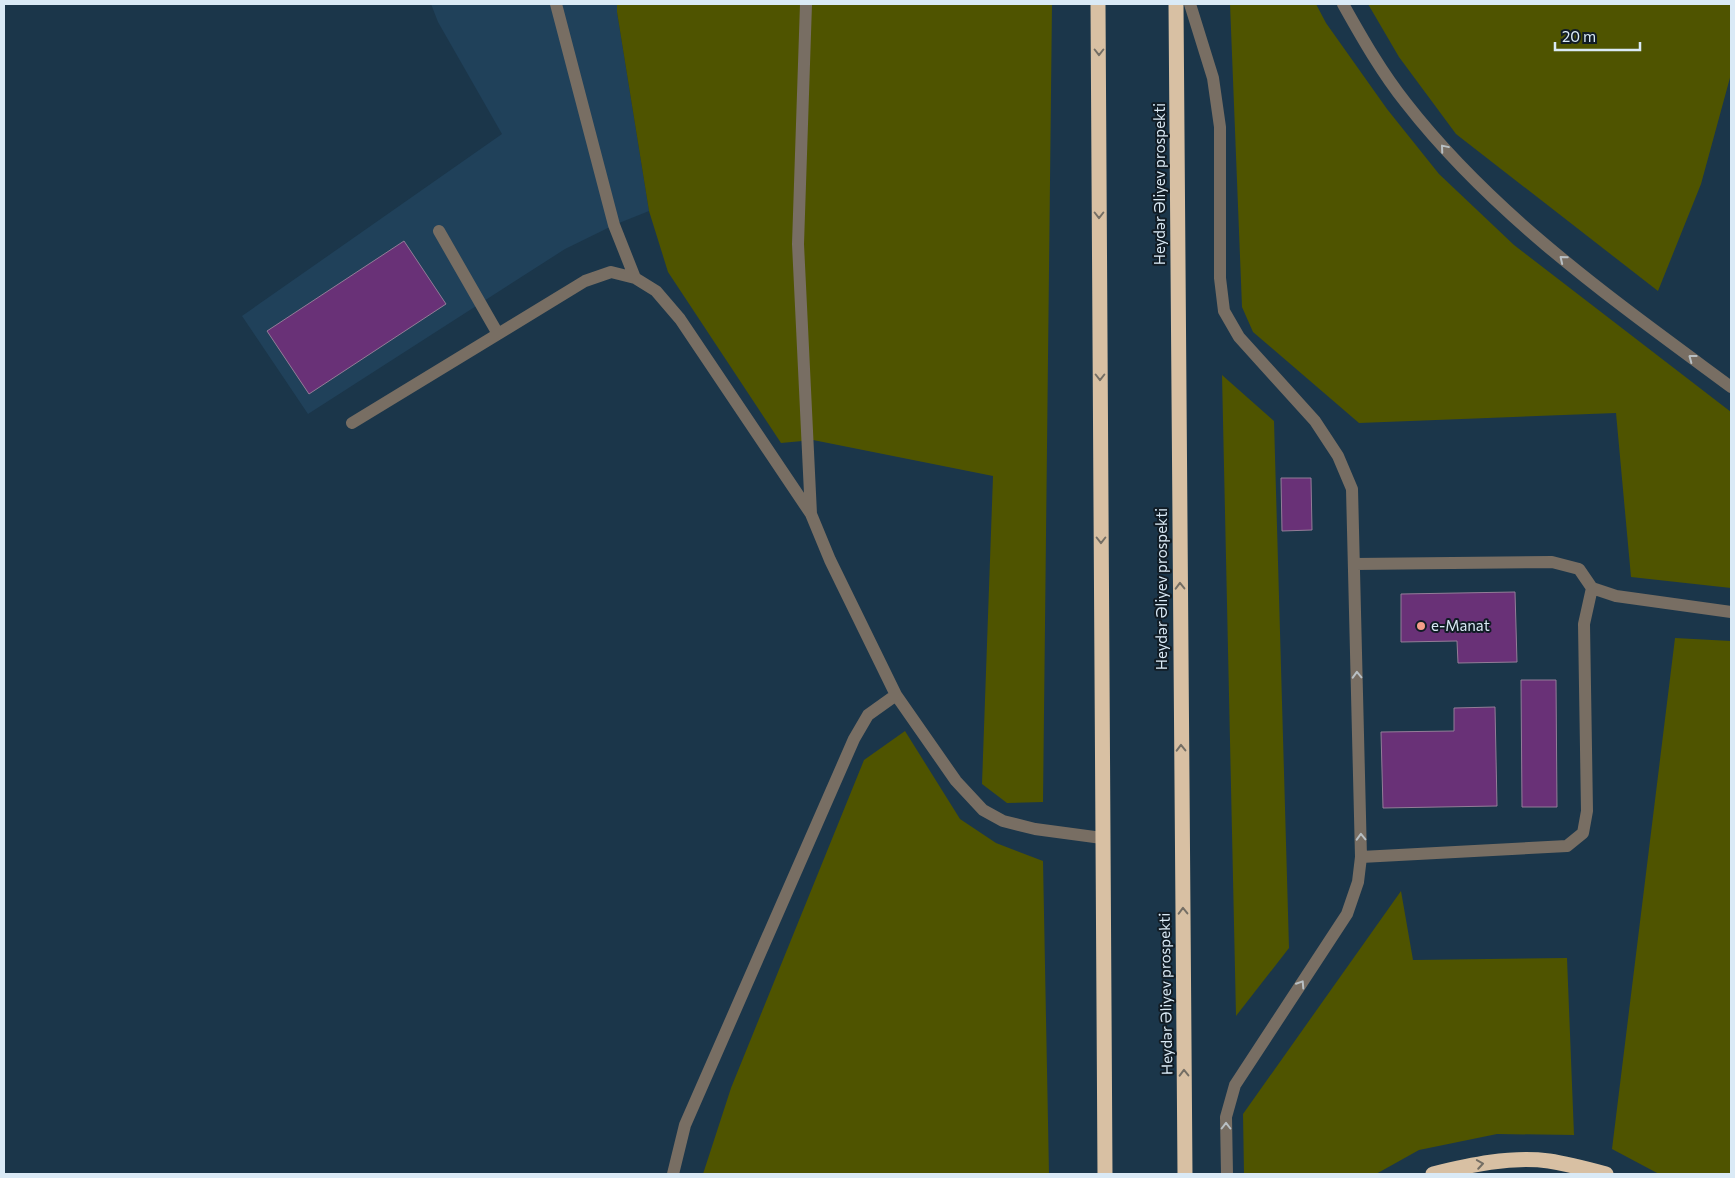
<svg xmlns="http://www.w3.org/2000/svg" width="1735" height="1178" font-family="Commissioner,sans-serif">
  <rect width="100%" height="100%" fill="#1b364a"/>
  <path fill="#20415a" d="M 431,4 L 617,4 L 617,12 L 649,211 L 614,225 L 565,249 L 308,414 L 242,316 L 502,134 L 438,22 Z"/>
  <path fill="#4f5400" d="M 617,4 L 1052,4 L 1043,802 L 1007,803 L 982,784 L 993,476 L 813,440 L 781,443 L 668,272 L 649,211 L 617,12 Z
    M 1230,4 L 1316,4 L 1326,23 L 1387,109 L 1439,174 L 1514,245 L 1731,412 L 1731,588 L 1631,577 L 1616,413 L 1359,423 L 1253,332 L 1242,307 Z
    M 1368,4 L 1731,4 L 1731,74 L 1701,184 L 1658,291 L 1456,134 L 1399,57 Z
    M 1222,375 L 1274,421 L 1289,948 L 1236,1016 Z
    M 1675,638 L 1731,641 L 1731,1174 L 1659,1174 L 1612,1149 Z
    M 905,731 L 960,819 L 996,843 L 1043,861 L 1049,1174 L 703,1174 L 731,1088 L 864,760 Z
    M 1401,891 L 1413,960 L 1567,958 L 1574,1135 L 1497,1134 L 1419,1150 L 1376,1174 L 1244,1174 L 1243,1114 Z"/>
  <path fill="#693177" stroke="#937d98" d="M 404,241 L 446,304 L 309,394 L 267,331 Z
    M 1281,478 L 1311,478 L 1312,530 L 1282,531 Z
    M 1515,592 L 1517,662 L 1458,663 L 1457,641 L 1401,642 L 1401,594 Z
    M 1521,680 L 1556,680 L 1557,807 L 1522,807 Z
    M 1495,707 L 1497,806 L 1383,808 L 1381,732 L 1454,731 L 1454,708 Z"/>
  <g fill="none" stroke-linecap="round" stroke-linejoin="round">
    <path stroke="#786e63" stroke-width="12" d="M 556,4 L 614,225 L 635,278
      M 806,4 L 798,244 L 811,514 L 830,560 L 896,695 L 956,781 L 983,810 L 1003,821 L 1035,829 L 1102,838
      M 1190,4 L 1213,78 L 1220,127 L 1220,278 L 1224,311 L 1239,337 L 1315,421 L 1338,456 L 1352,489 L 1361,857 L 1358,882 L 1347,914 L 1235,1085 L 1226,1117 L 1227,1174
      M 1343,4 C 1362,38 1382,73 1406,103 C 1495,217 1616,302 1731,387
      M 439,231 L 498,334
      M 352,423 L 585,281 L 611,272 L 635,278 L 656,291 L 680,319 L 811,514
      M 1354,564 L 1552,562 L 1579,569 L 1592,588 L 1616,596 L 1731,612
      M 1361,857 L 1567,846 L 1583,833 L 1587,811 L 1584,624 L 1592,588
      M 673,1174 L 685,1125 L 854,739 L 868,715 L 896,695"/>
    <path stroke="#d8c0a3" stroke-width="15" d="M 1098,4 L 1105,1174
      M 1176,4 L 1185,1174
      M 1433,1174 C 1470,1165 1510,1156 1549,1161 C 1568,1164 1587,1169 1606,1174"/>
  </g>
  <defs><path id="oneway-chevron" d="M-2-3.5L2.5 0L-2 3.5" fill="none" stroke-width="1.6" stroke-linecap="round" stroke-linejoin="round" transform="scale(1.25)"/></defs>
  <g stroke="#746e64">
    <use href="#oneway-chevron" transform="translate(1099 52) rotate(90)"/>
    <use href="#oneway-chevron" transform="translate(1099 215) rotate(90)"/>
    <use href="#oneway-chevron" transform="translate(1100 377) rotate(90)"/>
    <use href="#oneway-chevron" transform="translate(1101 540) rotate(90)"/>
    <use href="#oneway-chevron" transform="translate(1180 586) rotate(-91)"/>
    <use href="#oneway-chevron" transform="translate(1181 748) rotate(-91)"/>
    <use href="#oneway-chevron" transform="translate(1183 911) rotate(-91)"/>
    <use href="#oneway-chevron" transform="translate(1184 1073) rotate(-91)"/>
    <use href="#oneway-chevron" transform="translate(1480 1164) rotate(-9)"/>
  </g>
  <g stroke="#b8bfc3">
    <use href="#oneway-chevron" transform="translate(1444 148) rotate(-130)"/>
    <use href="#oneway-chevron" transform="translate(1563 259) rotate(-141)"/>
    <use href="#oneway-chevron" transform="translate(1692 358) rotate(-143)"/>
    <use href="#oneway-chevron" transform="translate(1357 675) rotate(-92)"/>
    <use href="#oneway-chevron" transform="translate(1361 837) rotate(-92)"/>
    <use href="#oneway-chevron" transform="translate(1301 984) rotate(-57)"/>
    <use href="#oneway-chevron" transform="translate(1226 1126) rotate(-90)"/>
  </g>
  <circle fill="#f49e89" stroke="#111c25" stroke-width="2" cx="1421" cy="626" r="5"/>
  <g text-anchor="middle" stroke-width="4" stroke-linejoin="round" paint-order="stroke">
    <g font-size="15" fill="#daeaf6" stroke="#111c25">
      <text transform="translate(1160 184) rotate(-90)" y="5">Heydər Əliyev prospekti</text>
      <text transform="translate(1162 589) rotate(-90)" y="5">Heydər Əliyev prospekti</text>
      <text transform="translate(1166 994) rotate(-91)" y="5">Heydər Əliyev prospekti</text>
    </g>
    <g font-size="15" fill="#daeaf6" stroke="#111c25" text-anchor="start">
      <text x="1431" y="631">e-Manat</text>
    </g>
  </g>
  <rect width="1735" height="1178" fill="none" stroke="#daeaf6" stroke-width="10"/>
  <path d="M1555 42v8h85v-8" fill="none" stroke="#daeaf6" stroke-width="2.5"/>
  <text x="1562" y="42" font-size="15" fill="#daeaf6" stroke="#111c25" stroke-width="4" paint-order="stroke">20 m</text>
</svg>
